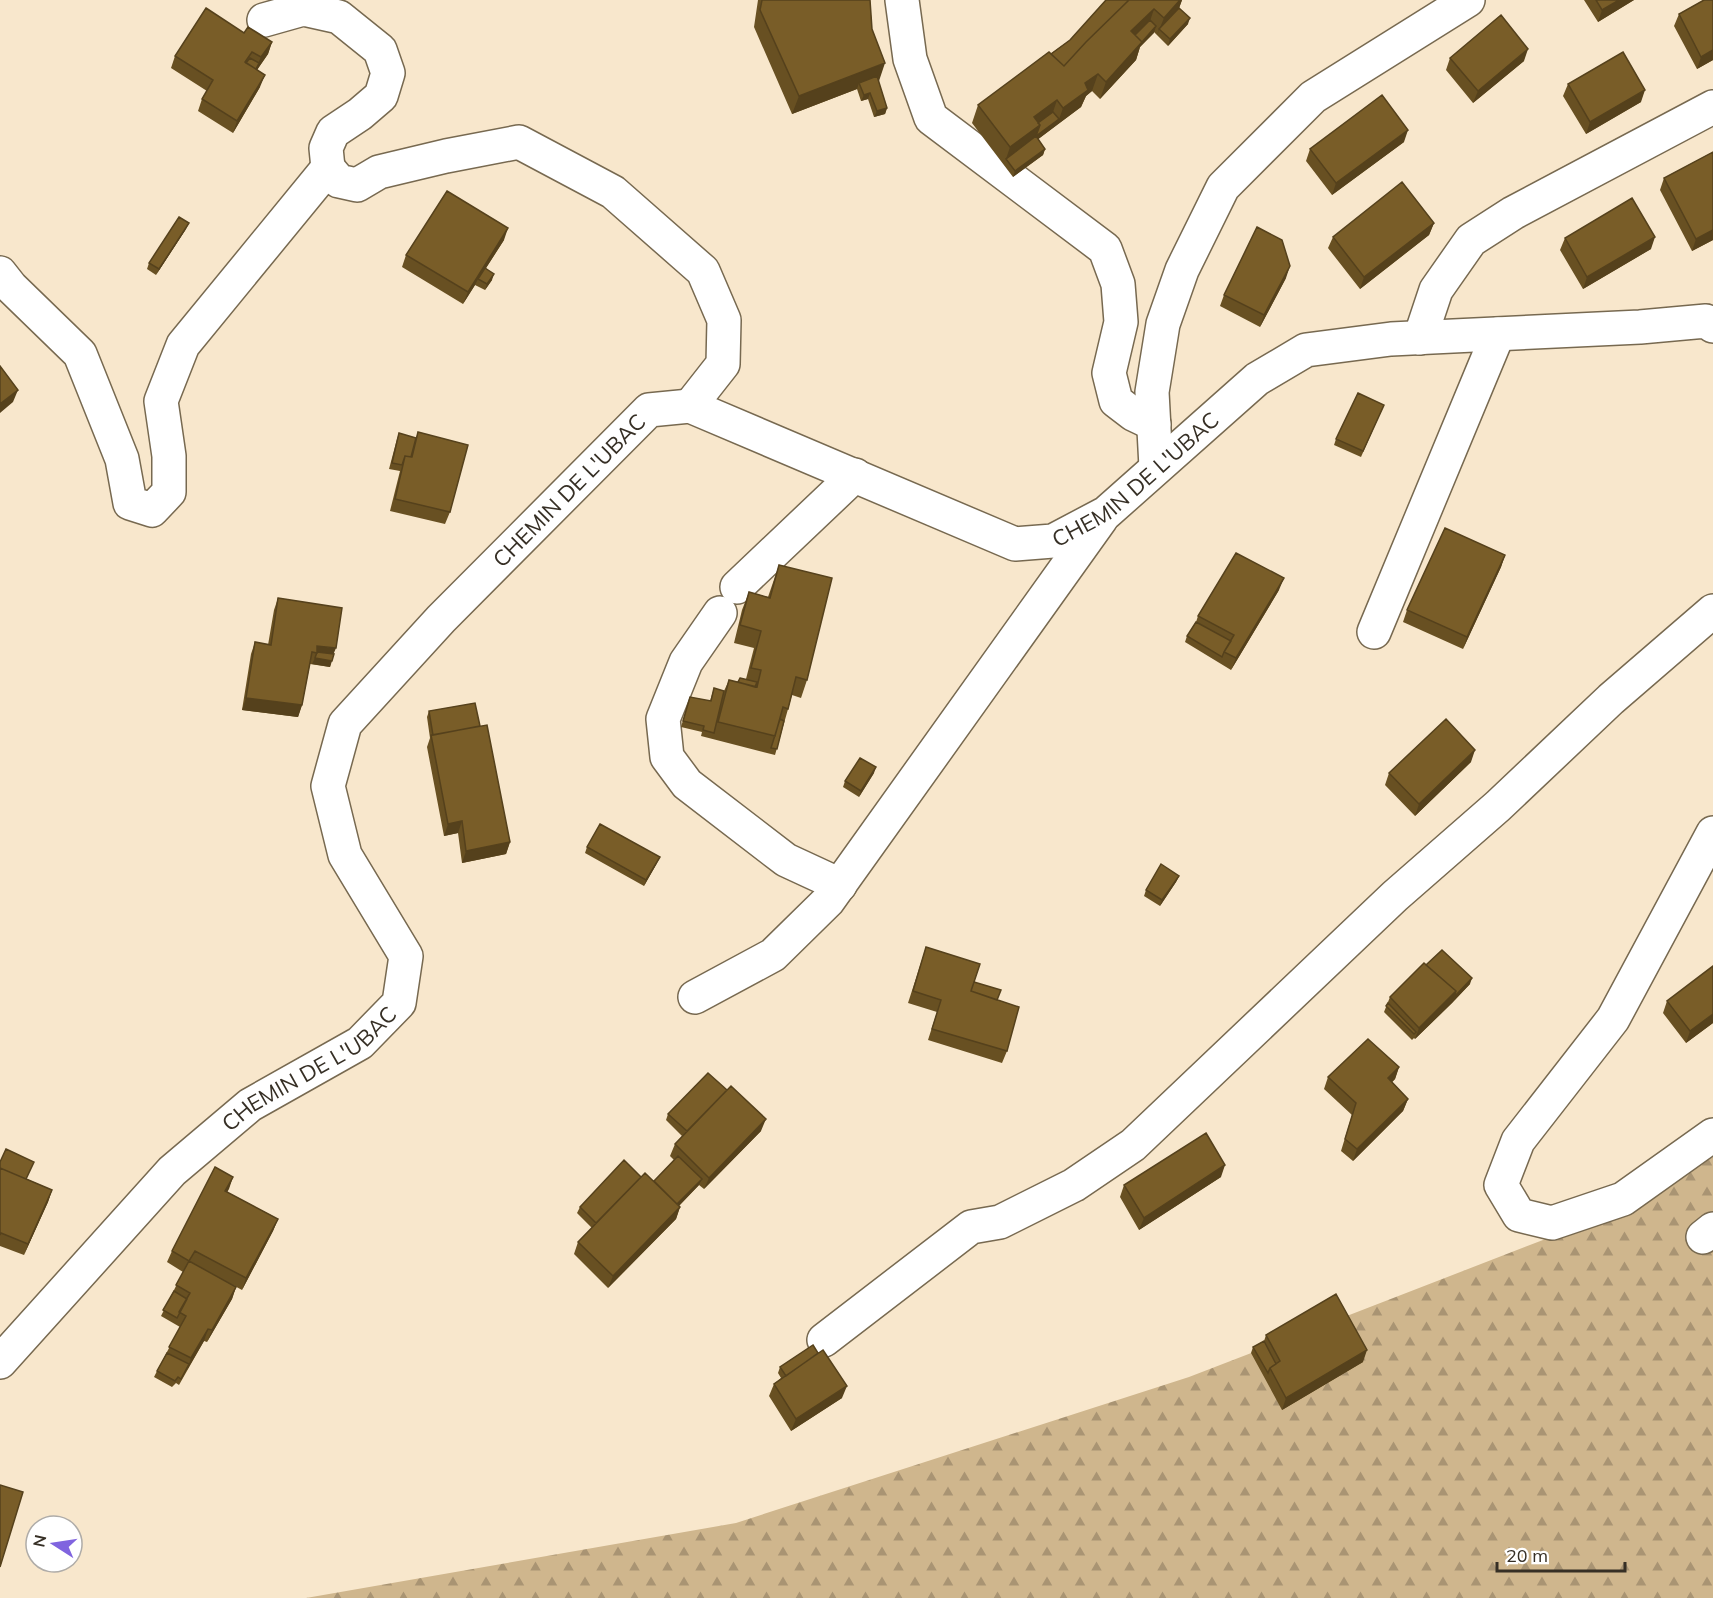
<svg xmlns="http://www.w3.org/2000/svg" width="1713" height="1598" font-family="Mulish,sans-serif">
  <defs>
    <pattern id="forest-firs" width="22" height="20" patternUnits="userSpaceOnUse" patternTransform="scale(1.5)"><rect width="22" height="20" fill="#cfb68d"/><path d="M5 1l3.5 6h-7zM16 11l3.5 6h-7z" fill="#a99473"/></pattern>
  </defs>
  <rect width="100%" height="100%" fill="#f8e7cc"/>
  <path fill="url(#forest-firs)" d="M 1713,1148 L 1713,1598 L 306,1598 L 736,1523 L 1189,1377 L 1543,1240 Z"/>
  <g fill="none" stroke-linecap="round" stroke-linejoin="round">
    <g stroke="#776950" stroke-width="36">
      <g id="street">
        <path d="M 902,0 L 910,59 L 931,118 L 1105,249 L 1118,284 L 1121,322 L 1109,373 L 1116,401 L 1133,414 L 1154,424"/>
        <path d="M 264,20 L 303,9 L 339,17 L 380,50 L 388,73 L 381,96 L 360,114 L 333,132 L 326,148 L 328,168"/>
        <path d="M 0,273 L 11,287 L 80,354 L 122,459 L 130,503 L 152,510 L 169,492 L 169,456 L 161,401 L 183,345 L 328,168 L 339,181 L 357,185 L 379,172 L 446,156 L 519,142 L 613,192 L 703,271 L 724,320 L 723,364 L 690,406"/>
        <path d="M 1420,338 L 1436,290 L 1471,240 L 1513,213 L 1713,107"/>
        <path d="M 1156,467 L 1152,392 L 1163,324 L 1182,270 L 1223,187 L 1313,97 L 1468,0"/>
        <path d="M 737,587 L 855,475"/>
        <path d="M 720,613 L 686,662 L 663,719 L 667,757 L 687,784 L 786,860 L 840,885"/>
        <path d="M 1374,632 L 1498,334"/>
        <path d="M 1713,833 L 1613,1019 L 1518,1141 L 1501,1185 L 1519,1215 L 1552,1223 L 1623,1199 L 1713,1135"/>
        <path d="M 695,997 L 773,955 L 828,901 L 1101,519"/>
        <path d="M 1703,1237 L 1713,1229"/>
        <path d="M 824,1340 L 971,1227 L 1000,1222 L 1074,1185 L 1133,1145 L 1395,896 L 1498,806 L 1611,699 L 1713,611"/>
        <path id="s1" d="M 0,1362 L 172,1171 L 250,1105 L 360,1043 L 399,1003 L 406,956 L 345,855 L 328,786 L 345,724 L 441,619 L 649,410 L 690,406 L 1015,544 L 1053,541 L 1106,513 L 1257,379 L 1306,350 L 1391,339 L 1640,327 L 1706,321 L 1713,326"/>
      </g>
    </g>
    <use href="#street" stroke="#fff" stroke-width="33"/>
  </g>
  <path fill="#685022" d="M 758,0 L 870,0 L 872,29 L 878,81 L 887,108 L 885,114 L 874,117 L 868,99 L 861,101 L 857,89 L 792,114 L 754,27 Z
    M 1106,0 L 1182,0 L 1179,8 L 1188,24 L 1168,46 L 1154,32 L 1140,47 L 1136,60 L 1100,99 L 1092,91 L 1086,96 L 1081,107 L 1038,139 L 1045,149 L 1043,155 L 1013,177 L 972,123 L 978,105 L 1070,40 Z
    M 1584,0 L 1634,0 L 1598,22 Z
    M 1713,0 L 1713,60 L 1697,69 L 1674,26 L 1679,14 Z
    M 244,33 L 272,42 L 268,54 L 257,70 L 260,87 L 233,133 L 198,111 L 202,99 L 207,91 L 171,68 L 175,56 Z
    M 1450,58 L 1524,61 L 1473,103 L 1446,70 Z
    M 1568,84 L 1641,102 L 1586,134 L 1563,96 Z
    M 1404,142 L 1332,195 L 1306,161 L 1310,149 Z
    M 1713,152 L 1713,240 L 1692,251 L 1660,190 L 1664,178 Z
    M 1434,223 L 1429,235 L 1360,289 L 1328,248 L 1333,237 Z
    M 186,229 L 156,275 L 147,269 L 149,263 Z
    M 1565,238 L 1651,249 L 1583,289 L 1560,250 Z
    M 504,240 L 486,268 L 492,280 L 485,290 L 475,285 L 463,304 L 402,267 L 406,255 Z
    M 1286,278 L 1260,327 L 1220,306 L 1224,295 Z
    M 1384,405 L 1361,457 L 1334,445 L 1336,439 Z
    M 418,432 L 450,512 L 445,524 L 390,511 L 400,471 L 389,469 L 397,439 L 399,433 L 416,438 Z
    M 1505,555 L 1501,567 L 1463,649 L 1403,622 L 1407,610 Z
    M 779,565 L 807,680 L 801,698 L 792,695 L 775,755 L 701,736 L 702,732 L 681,727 L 690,697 L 710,701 L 714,688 L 724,691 L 729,680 L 738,682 L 746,679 L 754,648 L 734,643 L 742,610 L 749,592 L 768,597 Z
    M 1279,590 L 1231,670 L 1185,642 L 1187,636 L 1196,622 L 1198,616 Z
    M 278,598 L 333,654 L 330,667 L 310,664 L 302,705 L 298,717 L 242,710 L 251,654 L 255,642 L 268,645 L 274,610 Z
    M 429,711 L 480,726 L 510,842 L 506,854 L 462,863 L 458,833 L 444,836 L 427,747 L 430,738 L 427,717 Z
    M 1471,762 L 1415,816 L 1385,785 L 1389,773 Z
    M 874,773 L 859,797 L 843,787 L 845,781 Z
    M 587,847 L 657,863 L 644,886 L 585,853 Z
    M 1179,876 L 1176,882 L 1160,906 L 1144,896 L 1146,890 Z
    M 926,947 L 974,982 L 997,1000 L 1007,1051 L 1002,1063 L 928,1040 L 937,1012 L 908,1003 Z
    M 1426,965 L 1470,984 L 1452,1003 L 1415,1039 L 1414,1038 L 1412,1040 L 1384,1012 L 1390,997 Z
    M 1667,1001 L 1713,1023 L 1686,1043 L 1663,1013 Z
    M 1399,1067 L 1395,1079 L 1392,1082 L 1408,1099 L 1403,1111 L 1353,1161 L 1341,1151 L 1352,1115 L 1324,1089 L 1328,1077 Z
    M 668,1114 L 761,1131 L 704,1189 L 699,1185 L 679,1206 L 680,1207 L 676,1219 L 608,1288 L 574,1254 L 578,1242 L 592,1228 L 577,1213 L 580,1207 L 641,1177 L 654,1181 L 674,1160 L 670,1156 L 675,1144 L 682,1136 L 666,1120 Z
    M 0,1162 L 27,1179 L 52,1190 L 48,1202 L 24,1255 L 0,1246 Z
    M 233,1177 L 227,1192 L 278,1219 L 273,1231 L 242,1290 L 231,1284 L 236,1287 L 232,1299 L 207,1342 L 204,1341 L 179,1385 L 176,1383 L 172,1387 L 154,1377 L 157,1371 L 180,1327 L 161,1316 L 183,1272 L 167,1262 L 172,1251 Z
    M 1221,1177 L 1139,1230 L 1120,1197 L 1124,1185 Z
    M 1266,1335 L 1363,1362 L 1282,1410 L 1251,1353 L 1253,1347 L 1264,1341 Z
    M 780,1367 L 842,1398 L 791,1431 L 769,1396 L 774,1384 L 781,1378 L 778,1373 Z"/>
  <path fill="#55411c" d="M 1180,0 L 1182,0 L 1177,14 L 1159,29 L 1157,35 L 1164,18 Z
    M 1619,0 L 1634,0 L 1598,22 L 1602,10 Z
    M 1154,9 L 1148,27 L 1129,45 L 1131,31 Z
    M 1190,18 L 1188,24 L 1168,46 L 1170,39 Z
    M 1156,26 L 1154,33 L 1140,47 L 1136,60 L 1100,99 L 1106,82 Z
    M 272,42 L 268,54 L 250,80 L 261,57 Z
    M 1528,49 L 1524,61 L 1473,103 L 1478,91 Z
    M 1713,50 L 1713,60 L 1697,69 L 1701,57 Z
    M 885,63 L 879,81 L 859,83 L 857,89 L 792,114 L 799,96 Z
    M 1098,74 L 1092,91 L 1086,96 L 1081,107 L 1057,125 L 1063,108 L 1085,83 Z
    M 265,75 L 260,87 L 233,133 L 237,121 Z
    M 1645,90 L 1641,102 L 1586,134 L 1590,122 Z
    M 870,93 L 868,99 L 861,101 L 864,95 Z
    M 1057,100 L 1051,118 L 1059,119 L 1057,125 L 1008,162 L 1006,159 L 1010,147 L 1034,117 Z
    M 887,108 L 885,114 L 874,117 L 877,111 Z
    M 1408,130 L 1404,142 L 1332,195 L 1336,183 Z
    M 1045,149 L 1043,155 L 1013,177 L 1015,171 Z
    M 189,223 L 186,229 L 156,275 L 159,269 Z
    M 1434,223 L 1429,235 L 1360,289 L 1364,277 Z
    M 508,228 L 504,240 L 479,279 L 478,279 L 475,285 L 463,304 L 468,292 Z
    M 1713,230 L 1713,240 L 1692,251 L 1696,239 Z
    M 1655,237 L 1651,249 L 1583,289 L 1587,277 Z
    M 1290,266 L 1286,278 L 1260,327 L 1264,315 Z
    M 494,274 L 492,280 L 485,290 L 487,284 Z
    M 18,390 L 13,402 L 0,413 L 0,404 Z
    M 1505,555 L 1501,567 L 1463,649 L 1467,637 Z
    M 1284,578 L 1279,590 L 1231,670 L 1236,658 Z
    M 317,646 L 336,648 L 331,660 L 317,653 Z
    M 315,658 L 332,661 L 330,667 L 312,664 Z
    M 246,698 L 302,705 L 298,717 L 242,710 Z
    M 1475,750 L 1471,762 L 1415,816 L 1419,804 Z
    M 876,767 L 874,773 L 859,797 L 861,791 Z
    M 462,821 L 458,833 L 444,836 L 448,824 Z
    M 510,842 L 506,854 L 462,863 L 466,851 Z
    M 660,857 L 657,863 L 644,886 L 646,880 Z
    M 1179,876 L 1176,882 L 1160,906 L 1162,900 Z
    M 1472,978 L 1470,984 L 1452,1003 L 1415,1039 L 1419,1028 L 1456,991 Z
    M 1713,1014 L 1713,1023 L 1686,1043 L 1690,1031 Z
    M 1399,1067 L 1395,1079 L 1384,1090 L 1388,1078 Z
    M 1408,1099 L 1403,1111 L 1353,1161 L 1357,1149 Z
    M 766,1119 L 761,1131 L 704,1189 L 709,1178 Z
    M 1225,1165 L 1221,1177 L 1139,1230 L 1144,1218 Z
    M 233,1177 L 229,1189 L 221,1203 L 225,1191 Z
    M 702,1179 L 699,1185 L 671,1214 L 673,1208 Z
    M 52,1190 L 48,1202 L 24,1255 L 28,1244 Z
    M 680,1207 L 676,1219 L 608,1288 L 613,1276 Z
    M 278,1219 L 273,1231 L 242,1290 L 246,1278 Z
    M 236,1287 L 232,1299 L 207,1342 L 212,1330 Z
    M 208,1329 L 204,1341 L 187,1370 L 191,1358 Z
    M 1367,1350 L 1363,1362 L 1282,1410 L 1286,1398 Z
    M 847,1386 L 842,1398 L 791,1431 L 796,1419 Z"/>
  <path fill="#795d28" stroke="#55411c" stroke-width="1.5" d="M 762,0 L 870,0 L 872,29 L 885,63 L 799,96 L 760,10 Z
    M 1106,0 L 1129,0 L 1086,42 L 1064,66 L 1051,54 L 1070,40 Z
    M 1129,0 L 1180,0 L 1164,18 L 1154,9 L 1131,31 L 1142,42 L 1106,82 L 1098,74 L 1085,83 L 1088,90 L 1063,108 L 1057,100 L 1034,117 L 1040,125 L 1010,147 L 978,105 L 1049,52 L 1064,66 L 1086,42 Z
    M 1596,0 L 1619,0 L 1602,10 Z
    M 1704,0 L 1713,0 L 1713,50 L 1701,57 L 1679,14 Z
    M 206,8 L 244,33 L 248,27 L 272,42 L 261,57 L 252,52 L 245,62 L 265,75 L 237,121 L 202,99 L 213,80 L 175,56 Z
    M 1179,8 L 1190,18 L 1170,39 L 1159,29 Z
    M 1501,15 L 1528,49 L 1478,91 L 1450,58 Z
    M 1150,20 L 1156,26 L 1142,42 L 1135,35 Z
    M 1623,52 L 1645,90 L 1590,122 L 1568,84 Z
    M 250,58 L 259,63 L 256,69 L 246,63 Z
    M 877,76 L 887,108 L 877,111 L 870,93 L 864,95 L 859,83 Z
    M 1382,95 L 1408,130 L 1336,183 L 1310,149 Z
    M 1053,112 L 1059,119 L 1036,136 L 1040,125 L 1038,123 Z
    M 1036,136 L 1045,149 L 1015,171 L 1006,159 Z
    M 1713,152 L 1713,230 L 1696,239 L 1664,178 Z
    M 1402,182 L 1434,223 L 1364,277 L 1333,237 Z
    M 447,191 L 508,228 L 468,292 L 406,255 Z
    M 1632,198 L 1655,237 L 1587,277 L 1565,238 Z
    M 179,217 L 189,223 L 159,269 L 149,263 Z
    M 1257,227 L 1282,240 L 1290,266 L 1264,315 L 1224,295 Z
    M 485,268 L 494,274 L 487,284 L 478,279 Z
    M 0,366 L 18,390 L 0,404 Z
    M 1358,393 L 1384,405 L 1363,451 L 1336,439 Z
    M 418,432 L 468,445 L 450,512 L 395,499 L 405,456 L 412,457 Z
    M 399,433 L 416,438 L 411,457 L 405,456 L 402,465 L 392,463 Z
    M 1445,528 L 1505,555 L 1467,637 L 1407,610 Z
    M 1236,553 L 1284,578 L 1236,658 L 1224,652 L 1234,635 L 1198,616 Z
    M 779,565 L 832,578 L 807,680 L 796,677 L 788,709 L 783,707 L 775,736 L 718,722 L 729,680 L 757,687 L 761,670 L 751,668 L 761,631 L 740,625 L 749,592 L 770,598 Z
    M 278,598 L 342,608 L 336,648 L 317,646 L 317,653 L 312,652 L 302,705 L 246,698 L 255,642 L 271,645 Z
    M 1196,622 L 1231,641 L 1224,652 L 1222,657 L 1187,636 Z
    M 317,652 L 334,654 L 332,661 L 315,658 Z
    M 740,678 L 757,682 L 755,687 L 738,682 Z
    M 714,688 L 724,691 L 714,733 L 703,730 L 704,726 L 683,721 L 690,697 L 711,701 Z
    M 475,703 L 480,726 L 433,735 L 429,711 Z
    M 780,719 L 784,721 L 777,749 L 771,748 Z
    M 1446,719 L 1475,750 L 1419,804 L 1389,773 Z
    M 487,725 L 510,842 L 466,851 L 462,821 L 448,824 L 431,735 Z
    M 860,758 L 876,767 L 861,791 L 845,781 Z
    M 600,824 L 660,857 L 646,880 L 587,847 Z
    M 1161,864 L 1179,876 L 1162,900 L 1146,890 Z
    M 926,947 L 980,964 L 971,991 L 1019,1007 L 1007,1051 L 932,1029 L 941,1000 L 913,991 Z
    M 1442,950 L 1472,978 L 1454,997 L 1456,991 L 1426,965 Z
    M 1424,963 L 1456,991 L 1419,1028 L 1390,997 Z
    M 1713,966 L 1713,1014 L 1690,1031 L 1667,1001 Z
    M 974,982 L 1001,990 L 997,1000 L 971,991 Z
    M 1388,1003 L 1416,1032 L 1414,1034 L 1386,1006 Z
    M 1368,1039 L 1399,1067 L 1388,1078 L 1408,1099 L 1357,1149 L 1345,1139 L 1356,1103 L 1328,1077 Z
    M 708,1073 L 727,1090 L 687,1131 L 668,1114 Z
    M 731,1086 L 766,1119 L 709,1178 L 675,1144 Z
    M 1206,1133 L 1225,1165 L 1144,1218 L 1124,1185 Z
    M 6,1149 L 34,1162 L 26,1179 L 0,1168 L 0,1162 Z
    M 678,1156 L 702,1179 L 677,1204 L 654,1181 Z
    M 624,1160 L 641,1177 L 596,1223 L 580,1207 Z
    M 215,1167 L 233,1177 L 225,1191 L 278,1219 L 246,1278 L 195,1251 L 189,1261 L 172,1251 Z
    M 0,1168 L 52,1190 L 28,1244 L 1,1233 L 0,1235 Z
    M 645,1173 L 680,1207 L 613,1276 L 578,1242 Z
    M 189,1261 L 236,1287 L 212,1330 L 208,1329 L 191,1358 L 169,1347 L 186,1316 L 179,1312 L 190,1293 L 176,1285 Z
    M 174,1291 L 187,1299 L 177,1318 L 163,1310 Z
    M 1336,1294 L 1367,1350 L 1286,1398 L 1270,1368 L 1280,1361 L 1266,1335 Z
    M 1264,1341 L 1276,1364 L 1270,1368 L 1268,1373 L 1253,1347 Z
    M 813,1345 L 818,1353 L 786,1376 L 780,1367 Z
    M 823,1350 L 847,1386 L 796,1419 L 774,1384 Z
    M 167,1353 L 189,1364 L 181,1379 L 178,1377 L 175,1381 L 157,1371 Z
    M 0,1485 L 23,1492 L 0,1567 Z"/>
  <g text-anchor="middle" stroke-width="6" stroke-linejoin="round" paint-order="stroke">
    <g font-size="22" fill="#362f25" stroke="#fff">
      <text dy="8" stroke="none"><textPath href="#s1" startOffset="1815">CHEMIN DE L'UBAC</textPath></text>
      <text dy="8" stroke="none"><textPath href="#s1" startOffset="1166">CHEMIN DE L'UBAC</textPath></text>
      <text dy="8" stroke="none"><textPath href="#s1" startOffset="429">CHEMIN DE L'UBAC</textPath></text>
    </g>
  </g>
  <g transform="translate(54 1544) rotate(282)"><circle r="28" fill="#ffffff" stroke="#afaca8" stroke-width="1.5"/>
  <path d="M0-4.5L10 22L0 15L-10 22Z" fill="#8064df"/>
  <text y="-9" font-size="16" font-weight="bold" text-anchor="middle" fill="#362f25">N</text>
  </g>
  <path d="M1497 1562v9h128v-9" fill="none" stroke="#362f25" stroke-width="3"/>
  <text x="1506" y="1562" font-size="18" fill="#362f25" stroke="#ffffff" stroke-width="4.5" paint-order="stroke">20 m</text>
</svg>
